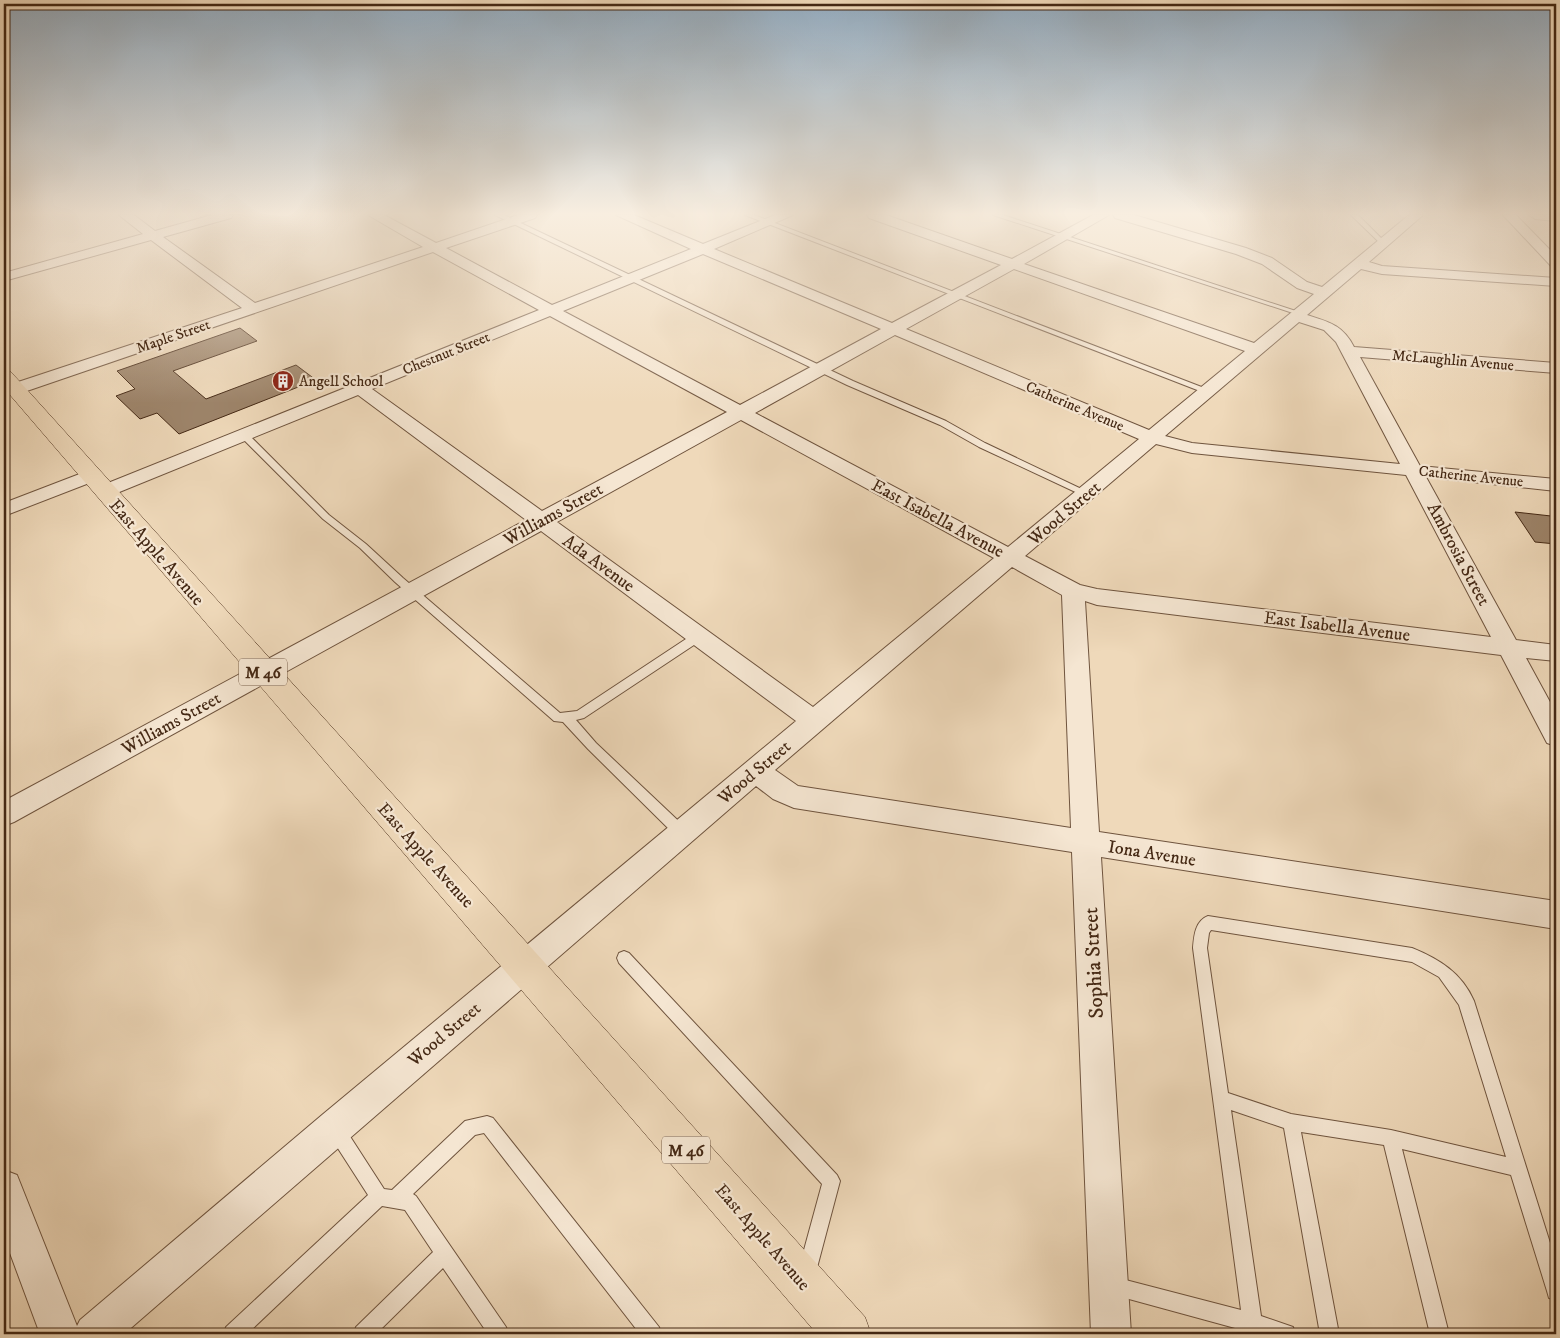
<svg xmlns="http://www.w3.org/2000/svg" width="1560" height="1338" font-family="'IM FELL DW Pica',serif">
  <rect width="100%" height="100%" fill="#efd9ba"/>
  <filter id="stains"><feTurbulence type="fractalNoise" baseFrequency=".004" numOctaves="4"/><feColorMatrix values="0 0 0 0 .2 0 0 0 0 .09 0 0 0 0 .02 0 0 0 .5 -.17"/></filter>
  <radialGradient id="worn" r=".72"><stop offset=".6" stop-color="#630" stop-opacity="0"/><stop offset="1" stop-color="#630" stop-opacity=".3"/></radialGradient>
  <path fill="#9d846a" stroke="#442814" d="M 240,328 L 257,341 L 173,371 L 206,399 L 296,365 L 316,380 L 179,434 L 157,413 L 140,419 L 116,396 L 135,389 L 117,371 Z
    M 1515,512 L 1551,516 L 1556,523 L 1556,544 L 1535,542 Z"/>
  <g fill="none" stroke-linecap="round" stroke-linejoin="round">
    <g stroke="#6f543e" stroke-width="2">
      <path id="lane" d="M 495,215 L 504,215 L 853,381 L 946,421 L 985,443 L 1092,494 L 1090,496 L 1084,496 L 979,447 L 940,425 L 847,385 Z
        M 745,215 L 754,215 L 1212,391 L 1205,393 Z
        M 993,215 L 1003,215 L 1305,314 L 1299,315 Z
        M 1351,215 L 1358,215 L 1386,243 L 1386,245 L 1382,245 Z
        M 244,432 L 247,433 L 329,515 L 366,544 L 403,578 L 560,713 L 577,711 L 695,633 L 703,633 L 704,636 L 703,639 L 584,718 L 576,720 L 596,743 L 687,829 L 689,833 L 687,837 L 682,839 L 677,837 L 588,749 L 563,722 L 554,721 L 395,582 L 360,548 L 323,519 L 241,437 L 241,433 Z
        M 1208,916 L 1412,948 C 1439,959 1462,973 1474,1001 L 1556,1262 L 1556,1300 L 1549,1298 L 1547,1291 L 1511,1175 L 1402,1149 L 1449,1334 L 1430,1334 L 1384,1145 L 1301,1132 L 1339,1334 L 1320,1334 L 1284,1128 L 1231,1110 L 1261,1316 L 1293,1327 L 1295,1334 L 1257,1334 L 1107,1293 L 1105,1286 L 1107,1279 L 1114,1277 L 1241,1310 L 1193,948 C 1194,936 1195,921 1208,916 ZM 1211,930 L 1412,962 L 1439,977 L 1459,1005 L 1506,1157 L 1391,1130 L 1291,1114 L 1228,1093 L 1207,948 L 1209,933 Z
        M 624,951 L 629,953 L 837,1175 L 840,1181 L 814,1279 L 807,1281 L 800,1279 L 798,1272 L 822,1184 L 619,963 L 617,958 L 619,953 Z
        M 487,1116 L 493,1118 L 659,1327 L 661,1334 L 640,1334 L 484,1133 L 475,1135 L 413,1194 L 416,1196 L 506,1327 L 508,1334 L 488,1334 L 443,1268 L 376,1334 L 354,1334 L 356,1327 L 433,1252 L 405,1210 L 382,1206 L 247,1334 L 224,1334 L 226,1327 L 368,1195 L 330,1136 L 328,1130 L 330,1124 L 336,1122 L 342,1124 L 384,1189 L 392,1190 L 465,1121 Z"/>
    </g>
    <g stroke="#6f543e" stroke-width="2">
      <path id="street" d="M 119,215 L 134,215 L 155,231 L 212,215 L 233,215 L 231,218 L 163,237 L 255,303 L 423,247 L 368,215 L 384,215 L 436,243 L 518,215 L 537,215 L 535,218 L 446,248 L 552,305 L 691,249 L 616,215 L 634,215 L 703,244 L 775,215 L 793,215 L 714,249 L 892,323 L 1001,265 L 869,218 L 867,215 L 886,215 L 1012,259 L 1093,215 L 1109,215 L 1024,264 L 1254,343 L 1314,294 L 1297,288 L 1262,264 L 1236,254 L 1115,218 L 1113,215 L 1134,215 L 1246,248 L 1272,258 L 1307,282 L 1322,287 L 1409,215 L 1423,215 L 1369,262 L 1382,266 L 1556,278 L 1556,286 L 1382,274 L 1361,269 L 1307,315 C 1329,322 1343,325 1354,347 L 1556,363 L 1556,373 L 1360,357 L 1420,466 L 1556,479 L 1556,491 L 1426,477 L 1516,640 L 1556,645 L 1556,661 L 1526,658 L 1556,713 L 1556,746 L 1547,743 L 1501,655 L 1097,605 L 1085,601 L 1099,832 L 1556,901 L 1556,929 L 1101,857 L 1131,1334 L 1091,1334 L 1072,852 L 794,808 L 773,799 L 756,786 L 124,1334 L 40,1334 L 4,1237 L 4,1170 L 17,1175 L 77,1326 L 80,1320 L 322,1115 L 796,721 L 541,531 L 14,822 L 4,826 L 4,801 L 526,520 L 358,395 L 112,495 L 105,497 L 98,495 L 95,491 L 98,487 L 539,310 L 433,252 L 21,393 L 9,393 L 7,389 L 9,385 L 242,308 L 151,240 L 4,281 L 4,273 L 143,234 ZM 703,254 L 881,329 L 740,405 L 563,311 ZM 1014,269 L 1245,351 L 1149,430 L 906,329 ZM 550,316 L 727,412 L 542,511 L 372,389 ZM 1299,322 L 1324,330 L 1336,342 L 1400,464 L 1192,443 L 1165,436 ZM 895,335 L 1139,439 L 1008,547 L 755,413 ZM 741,420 L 994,558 L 813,707 L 557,522 ZM 1156,444 L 1192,453 L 1406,475 L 1491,637 L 1097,589 L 1080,585 L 1025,556 ZM 1012,567 L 1062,595 L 1071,828 L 798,786 L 775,770 Z
        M 1503,215 L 1516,215 L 1556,256 L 1556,267 L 1551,266 Z
        M 1529,215 L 1556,215 L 1556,221 L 1535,219 Z
        M 90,470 L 97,472 L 99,476 L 97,480 L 4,516 L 4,503 Z"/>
    </g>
    <g stroke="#442814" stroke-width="1">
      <path id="primary" d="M 4,370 L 11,372 L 865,1317 L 871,1334 L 817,1334 L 4,388 Z"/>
    </g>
    <use href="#lane" fill="#f5e6d2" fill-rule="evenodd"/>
    <use href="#street" fill="#f5e6d2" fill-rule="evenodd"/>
    <use href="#primary" fill="#efd9ba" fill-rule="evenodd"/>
  </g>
  <linearGradient id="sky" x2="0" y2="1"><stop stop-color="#93abbf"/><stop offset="0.53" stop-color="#f8eee0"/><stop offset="1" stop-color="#f8eee0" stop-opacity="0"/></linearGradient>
  <rect width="1560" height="403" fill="url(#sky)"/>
  <defs>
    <g id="building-disc" transform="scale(1.125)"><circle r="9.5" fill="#8f2418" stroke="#f5e6d2"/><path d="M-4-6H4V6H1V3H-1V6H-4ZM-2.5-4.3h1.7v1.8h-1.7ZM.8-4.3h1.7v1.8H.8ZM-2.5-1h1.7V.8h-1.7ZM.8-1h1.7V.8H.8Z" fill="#fff"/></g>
  </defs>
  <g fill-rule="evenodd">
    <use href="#building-disc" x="283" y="381"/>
  </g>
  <g text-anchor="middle" stroke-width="4.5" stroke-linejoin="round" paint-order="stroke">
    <g font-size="15" fill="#442814" stroke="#f5e6d2">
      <text transform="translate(173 336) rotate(-19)" y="5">Maple Street</text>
      <text transform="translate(446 353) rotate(-22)" y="5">Chestnut Street</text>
      <text transform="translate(1453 360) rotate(5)" y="5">McLaughlin Avenue</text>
      <text transform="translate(1075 406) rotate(23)" y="5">Catherine Avenue</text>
      <text transform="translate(1471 476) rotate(6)" y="5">Catherine Avenue</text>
    </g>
    <g font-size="15" fill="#442814" stroke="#f5e6d2" text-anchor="start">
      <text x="299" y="386">Angell School</text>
    </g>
    <g fill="#f5e6d2" stroke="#79614d" stroke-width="1">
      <rect x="239" y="658.5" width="48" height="27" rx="4"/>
      <rect x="662" y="1136.5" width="48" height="27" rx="4"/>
    </g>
    <g font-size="16" font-weight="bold" fill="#442814">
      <text x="263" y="678">M 46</text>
      <text x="686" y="1156">M 46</text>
    </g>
    <g font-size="18" fill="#442814" stroke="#f5e6d2">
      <text transform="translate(1064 513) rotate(-40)" y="6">Wood Street</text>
      <text transform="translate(553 514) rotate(-29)" y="6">Williams Street</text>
      <text transform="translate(938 518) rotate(28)" y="6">East Isabella Avenue</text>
      <text transform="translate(157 552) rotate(49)" y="6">East Apple Avenue</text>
      <text transform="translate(1459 554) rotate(62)" y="6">Ambrosia Street</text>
      <text transform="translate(599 563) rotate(36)" y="6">Ada Avenue</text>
      <text transform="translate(1337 626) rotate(7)" y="6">East Isabella Avenue</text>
      <text transform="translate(171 723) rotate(-29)" y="6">Williams Street</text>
      <text transform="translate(754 772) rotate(-40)" y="6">Wood Street</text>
      <text transform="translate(1152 853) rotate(9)" y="6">Iona Avenue</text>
      <text transform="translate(426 855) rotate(48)" y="6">East Apple Avenue</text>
      <text transform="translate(444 1034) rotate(-40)" y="6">Wood Street</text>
      <text transform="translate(763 1237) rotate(49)" y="6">East Apple Avenue</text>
    </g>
    <g font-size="21" fill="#442814" stroke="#f5e6d2">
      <text transform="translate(1093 963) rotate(-93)" y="7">Sophia Street</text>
    </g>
  </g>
  <rect width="1560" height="1338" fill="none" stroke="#efd9ba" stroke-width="20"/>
  <rect x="5" y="5" width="1550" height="1328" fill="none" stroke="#442814" stroke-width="2.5"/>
  <rect x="10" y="10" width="1540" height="1318" fill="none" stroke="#442814"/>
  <rect width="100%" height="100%" filter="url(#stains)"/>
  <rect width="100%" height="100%" fill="url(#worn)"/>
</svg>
